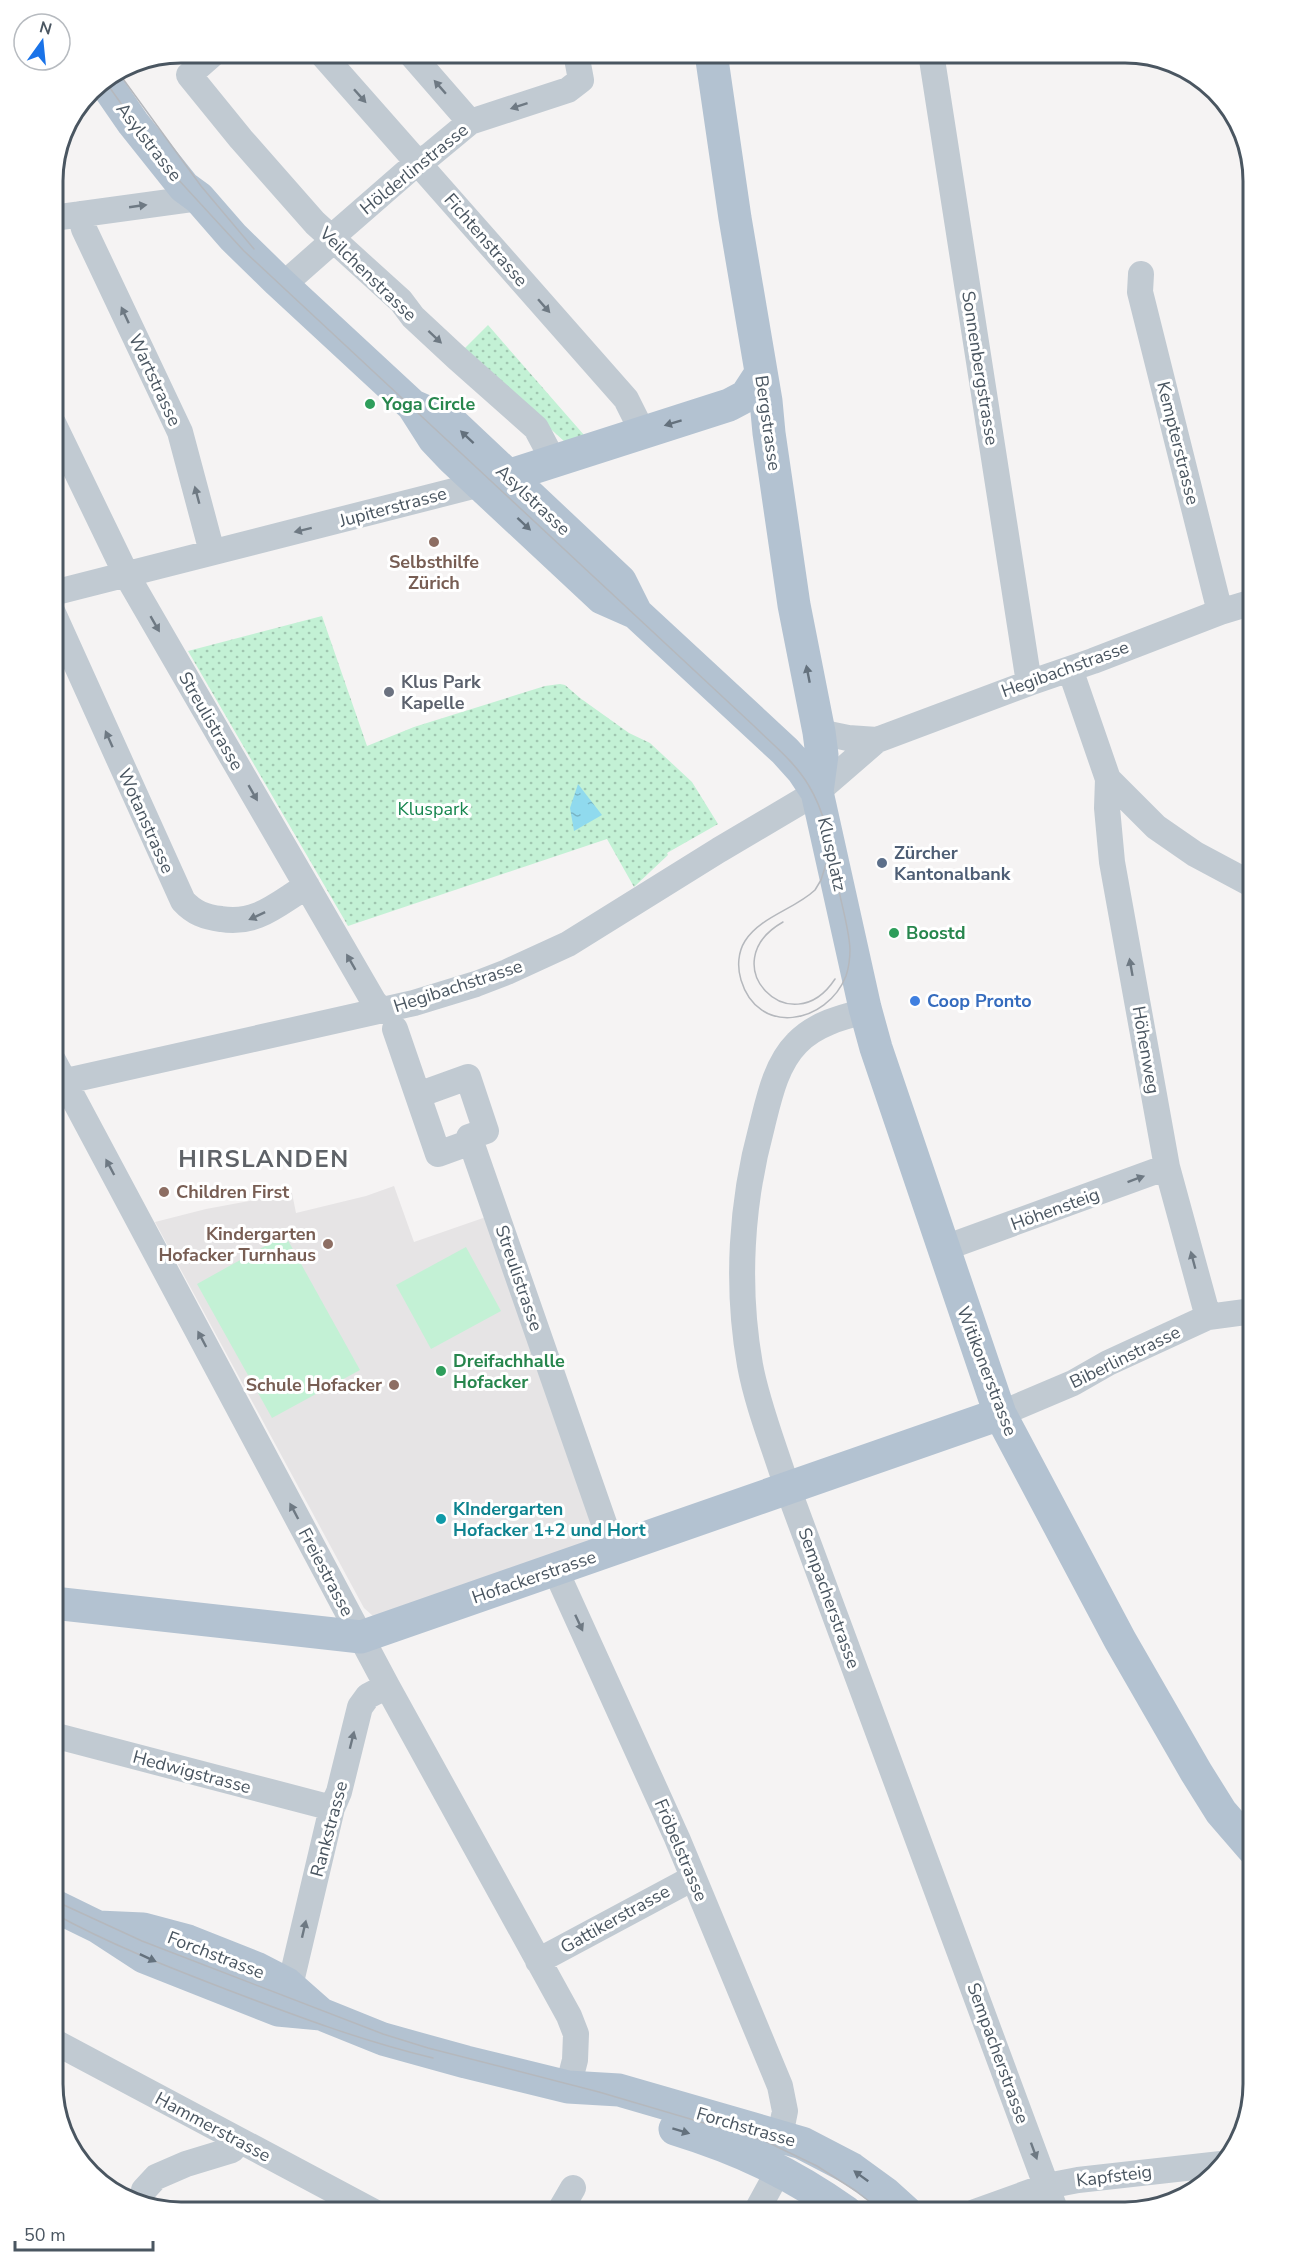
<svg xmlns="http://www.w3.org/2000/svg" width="1306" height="2265" font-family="'Nunito Sans',sans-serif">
  <defs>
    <pattern id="park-dots" width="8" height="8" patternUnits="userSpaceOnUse" patternTransform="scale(1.5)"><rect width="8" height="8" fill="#c3f1d5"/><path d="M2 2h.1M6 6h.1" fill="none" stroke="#a0c6b0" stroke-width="1.8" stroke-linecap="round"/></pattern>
    <pattern id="water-ripples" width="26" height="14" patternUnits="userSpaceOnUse" patternTransform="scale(1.5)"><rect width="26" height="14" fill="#90daee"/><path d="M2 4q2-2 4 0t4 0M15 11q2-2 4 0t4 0" fill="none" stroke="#78b4c4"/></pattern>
  </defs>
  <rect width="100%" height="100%" fill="#f5f3f3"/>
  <path fill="#e6e4e5" d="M 394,1186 L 414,1242 L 486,1217 L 595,1532 L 591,1541 L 373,1616 L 364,1608 L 155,1222 L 206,1209 L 292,1193 L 296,1213 L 366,1196 Z"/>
  <path fill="#c3f1d5" d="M 285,1235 L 360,1370 L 272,1418 L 197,1284 Z
    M 466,1247 L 501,1311 L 431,1349 L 396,1285 Z"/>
  <path fill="url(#park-dots)" d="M 488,325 L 584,435 L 565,442 L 463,350 Z
    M 322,616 L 367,746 L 414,727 L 545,686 L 560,684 L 565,685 L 580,698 L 629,733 L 650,743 L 692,782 L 718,824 L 667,853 L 668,855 L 634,887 L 607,839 L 348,926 L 188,651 Z"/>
  <path fill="url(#water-ripples)" d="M 578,784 L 602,815 L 574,831 L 570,808 Z"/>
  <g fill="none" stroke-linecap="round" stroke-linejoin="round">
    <path stroke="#c1cad2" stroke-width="26" d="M 214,53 L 189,75 L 241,139 L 315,223 L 401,301 L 413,317 L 456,357 L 536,428 L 554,462
      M 321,53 L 626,399 L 643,433
      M 410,53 L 470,122
      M 931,53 L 1029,683
      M 80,214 L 84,229 L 180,432 L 212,552
      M 53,218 L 199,198
      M 1141,274 L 1140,292 L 1220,612
      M 283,285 L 326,247 L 340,230 L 418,162 L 429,156 L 470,122 L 568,90 L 581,80 L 576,53
      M 53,423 L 126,574 L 374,1002 L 382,1011
      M 53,593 L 481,484
      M 53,613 L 183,901 C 194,913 205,917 221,919 C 257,925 277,904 307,886
      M 1070,669 L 1108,779 L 1156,827 L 1195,854 L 1253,885
      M 819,732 L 848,738 L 877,740
      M 1108,779 L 1107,808 L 1112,862 L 1167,1167 L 1208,1317
      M 866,1011 C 842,1017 815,1024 797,1043 C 776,1064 769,1098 762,1126 C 741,1203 736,1286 750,1365 C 757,1403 772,1441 784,1478 L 1056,2212
      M 395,1029 L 438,1154 L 471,1142 L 613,1549
      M 53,1060 L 387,1686 L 569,2016 L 576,2034 L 575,2060 L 568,2087
      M 53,1084 L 414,1003 L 476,984 L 507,972 L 568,944 L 719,850 L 817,792 L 877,740 L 1029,683 L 1093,661 L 1220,612 L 1253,602
      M 418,1095 L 468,1077 L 486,1131 L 469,1137 L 471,1142
      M 942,1249 L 1167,1167
      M 1000,1414 L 1073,1383 L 1108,1363 L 1208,1317 L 1253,1311
      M 555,1569 L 677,1838 L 780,2086 L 785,2111 L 780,2136
      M 53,1735 L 332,1808
      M 538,1961 L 693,1878
      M 290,1986 L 332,1808 L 339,1792 L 360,1707 L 368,1696 L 387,1686
      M 53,2041 L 374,2212
      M 144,2190 L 156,2177 L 186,2164 L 232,2150 L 238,2141
      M 559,2212 L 573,2188
      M 756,2212 L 779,2170
      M 975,2212 L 1047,2186 L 1078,2180 L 1221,2164"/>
    <path stroke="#b3c2d1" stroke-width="33" d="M 711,53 L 735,218 L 766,401 L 769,433 L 794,605 L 819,732 L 822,755 L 817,792
      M 104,81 L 133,123 L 184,187 L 199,198 L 233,237 L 278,281 L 413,406 L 434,439 L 452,458 L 602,598 L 636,613 L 785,751 L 803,771 L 817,792 L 865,1008 L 876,1048 L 1000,1414 L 1120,1640 L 1196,1772 L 1221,1812 L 1253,1849
      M 413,406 L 452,423 L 620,581 L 636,613
      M 492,481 L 729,405 L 746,396 L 761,373
      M 53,1603 L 361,1637 L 1000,1414
      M 53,1905 L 98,1927 L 144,1957 L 278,2010 L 321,2014 L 383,2039 L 466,2062 L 568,2087 L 619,2090 L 802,2143 L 852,2169 L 885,2193 L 906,2212
      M 98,1927 L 143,1929 L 188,1941 L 256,1968 L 287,1984 L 321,2014
      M 675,2129 C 740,2149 791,2173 846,2212"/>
    <path stroke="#b5b8bd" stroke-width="1.5" d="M 118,72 L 201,186 L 254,249
      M 105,81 L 164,164 L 244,251 L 754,726 C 773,745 796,763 809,786 C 828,817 832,856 839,891 C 843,910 849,930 850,949 C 850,958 849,967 846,976 C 827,1024 758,1037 741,980 C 737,967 738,952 745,941 C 760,917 795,909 815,890 L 821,880 L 826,864
      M 783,922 C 711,963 791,1046 835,979
      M 53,1900 L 142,1941 L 383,2034 L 428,2048 L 599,2092 L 765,2141 L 817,2166 L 856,2191 L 883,2212
      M 53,1913 C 109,1944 168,1967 228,1990 C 296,2016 362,2041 433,2058"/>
  </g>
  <defs><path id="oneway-solid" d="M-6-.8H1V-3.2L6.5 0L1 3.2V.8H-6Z" transform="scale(1.5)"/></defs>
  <g fill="#6e7983">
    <use href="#oneway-solid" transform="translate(440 87) rotate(-131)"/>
    <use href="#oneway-solid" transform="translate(360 96) rotate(48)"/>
    <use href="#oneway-solid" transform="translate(519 106) rotate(162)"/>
    <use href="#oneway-solid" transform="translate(138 206) rotate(-8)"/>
    <use href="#oneway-solid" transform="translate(544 306) rotate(49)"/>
    <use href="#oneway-solid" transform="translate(125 315) rotate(-115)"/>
    <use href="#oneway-solid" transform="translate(435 337) rotate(43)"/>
    <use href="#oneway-solid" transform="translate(197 495) rotate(-105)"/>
    <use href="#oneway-solid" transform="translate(303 530) rotate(166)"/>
    <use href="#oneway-solid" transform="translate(155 624) rotate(60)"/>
    <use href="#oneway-solid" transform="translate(109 739) rotate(-114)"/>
    <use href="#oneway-solid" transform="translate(253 793) rotate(60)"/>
    <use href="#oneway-solid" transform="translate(257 916) rotate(155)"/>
    <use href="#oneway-solid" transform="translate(351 962) rotate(-120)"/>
    <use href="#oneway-solid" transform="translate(1131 967) rotate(-100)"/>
    <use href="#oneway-solid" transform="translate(110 1167) rotate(-118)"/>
    <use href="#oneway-solid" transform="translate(1136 1179) rotate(-20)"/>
    <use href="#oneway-solid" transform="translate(1193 1260) rotate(-105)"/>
    <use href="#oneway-solid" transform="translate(202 1339) rotate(-118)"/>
    <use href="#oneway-solid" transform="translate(294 1511) rotate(-118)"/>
    <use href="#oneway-solid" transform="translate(579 1623) rotate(65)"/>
    <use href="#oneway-solid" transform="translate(352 1740) rotate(-76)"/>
    <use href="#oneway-solid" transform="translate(304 1929) rotate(-77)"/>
    <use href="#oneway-solid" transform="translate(1034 2151) rotate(70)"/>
  </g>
  <g fill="#64717d">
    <use href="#oneway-solid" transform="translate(673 423) rotate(163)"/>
    <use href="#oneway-solid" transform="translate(467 437) rotate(-137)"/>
    <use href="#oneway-solid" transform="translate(524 524) rotate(43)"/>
    <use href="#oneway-solid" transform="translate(808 674) rotate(-101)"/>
    <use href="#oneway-solid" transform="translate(148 1958) rotate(25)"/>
    <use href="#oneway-solid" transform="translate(681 2131) rotate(17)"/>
    <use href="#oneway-solid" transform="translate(861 2176) rotate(-144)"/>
  </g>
  <g fill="#2e9e5b" stroke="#fff" stroke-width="2">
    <circle cx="370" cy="404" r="6"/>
    <circle cx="894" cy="933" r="6"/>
    <circle cx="441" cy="1371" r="6"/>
  </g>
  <g fill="#8d6e63" stroke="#fff" stroke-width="2">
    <circle cx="434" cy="542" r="6"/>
    <circle cx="164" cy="1192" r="6"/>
    <circle cx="328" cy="1244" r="6"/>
    <circle cx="394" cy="1385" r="6"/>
  </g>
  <circle fill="#6b7280" stroke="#fff" stroke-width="2" cx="389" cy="692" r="6"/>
  <circle fill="#5c6f8a" stroke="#fff" stroke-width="2" cx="882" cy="863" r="6"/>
  <circle fill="#3f7fe0" stroke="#fff" stroke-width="2" cx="915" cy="1001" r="6"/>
  <circle fill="#0f9aa8" stroke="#fff" stroke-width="2" cx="441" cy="1519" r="6"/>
  <g text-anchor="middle" stroke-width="6" stroke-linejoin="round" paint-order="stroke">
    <g font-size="18" fill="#4a5661" stroke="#fff">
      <text transform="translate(149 142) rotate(52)" y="6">Asylstrasse</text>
      <text transform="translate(414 169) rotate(-39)" y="6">Hölderlinstrasse</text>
      <text transform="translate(486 240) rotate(49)" y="6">Fichtenstrasse</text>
      <text transform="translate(368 274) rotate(44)" y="6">Veilchenstrasse</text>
      <text transform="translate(980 368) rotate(81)" y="6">Sonnenbergstrasse</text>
      <text transform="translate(155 380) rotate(65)" y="6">Wartstrasse</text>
      <text transform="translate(768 423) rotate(82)" y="6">Bergstrasse</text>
      <text transform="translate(1178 443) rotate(76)" y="6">Kempterstrasse</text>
      <text transform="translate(533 500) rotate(43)" y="6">Asylstrasse</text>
      <text transform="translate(393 507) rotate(-15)" y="6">Jupiterstrasse</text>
      <text transform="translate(1065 669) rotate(-20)" y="6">Hegibachstrasse</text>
      <text transform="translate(211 721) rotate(60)" y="6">Streulistrasse</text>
      <text transform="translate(146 821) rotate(66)" y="6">Wotanstrasse</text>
      <text transform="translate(832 854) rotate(77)" y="6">Klusplatz</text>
      <text transform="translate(458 986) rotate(-18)" y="6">Hegibachstrasse</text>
      <text transform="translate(1146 1050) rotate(80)" y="6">Höhenweg</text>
      <text transform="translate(1055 1209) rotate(-20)" y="6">Höhensteig</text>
      <text transform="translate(519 1278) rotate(71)" y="6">Streulistrasse</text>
      <text transform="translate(1125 1357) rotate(-26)" y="6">Biberlinstrasse</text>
      <text transform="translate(987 1371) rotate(69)" y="6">Witikonerstrasse</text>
      <text transform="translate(326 1572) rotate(62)" y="6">Freiestrasse</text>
      <text transform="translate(534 1577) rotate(-19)" y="6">Hofackerstrasse</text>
      <text transform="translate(829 1598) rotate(70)" y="6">Sempacherstrasse</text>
      <text transform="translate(192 1772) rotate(15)" y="6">Hedwigstrasse</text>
      <text transform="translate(329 1829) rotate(-75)" y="6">Rankstrasse</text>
      <text transform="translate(681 1850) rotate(67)" y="6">Fröbelstrasse</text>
      <text transform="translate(615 1919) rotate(-29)" y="6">Gattikerstrasse</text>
      <text transform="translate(216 1955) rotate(21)" y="6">Forchstrasse</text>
      <text transform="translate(998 2053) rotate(70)" y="6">Sempacherstrasse</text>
      <text transform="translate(213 2127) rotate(28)" y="6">Hammerstrasse</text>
      <text transform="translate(746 2127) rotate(16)" y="6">Forchstrasse</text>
      <text transform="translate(1114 2176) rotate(-7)" y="6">Kapfsteig</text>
    </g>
    <g font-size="18" font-weight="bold" fill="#27864d" stroke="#fff" text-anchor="start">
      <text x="382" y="410">Yoga Circle</text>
      <text x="906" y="939">Boostd</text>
      <text x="453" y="1367">Dreifachhalle<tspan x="453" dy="21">Hofacker</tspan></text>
    </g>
    <g font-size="18" font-weight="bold" fill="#785e54" stroke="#fff" text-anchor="end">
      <text x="434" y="568" text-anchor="middle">Selbsthilfe<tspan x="434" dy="21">Zürich</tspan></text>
      <text x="176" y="1198" text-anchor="start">Children First</text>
      <text x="316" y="1240">Kindergarten<tspan x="316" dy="21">Hofacker Turnhaus</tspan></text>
      <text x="382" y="1391">Schule Hofacker</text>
    </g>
    <g font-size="18" font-weight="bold" fill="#5b616d" stroke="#fff" text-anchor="start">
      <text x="401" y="688">Klus Park<tspan x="401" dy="21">Kapelle</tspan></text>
    </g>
    <g font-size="18" fill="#17864f" stroke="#fff">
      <text x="433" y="815">Kluspark</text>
    </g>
    <g font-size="18" font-weight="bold" fill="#4e5e75" stroke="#fff" text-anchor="start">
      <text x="894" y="859">Zürcher<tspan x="894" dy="21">Kantonalbank</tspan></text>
    </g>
    <g font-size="18" font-weight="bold" fill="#366cbe" stroke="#fff" text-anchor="start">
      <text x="927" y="1007">Coop Pronto</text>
    </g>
    <g font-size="18" font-weight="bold" fill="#0d838f" stroke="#fff" text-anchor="start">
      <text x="453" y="1515">KIndergarten<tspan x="453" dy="21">Hofacker 1+2 und Hort</tspan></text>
    </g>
    <g font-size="24" font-weight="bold" letter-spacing="1.5" fill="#5f6368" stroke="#fff">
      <text x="264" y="1167">HIRSLANDEN</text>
    </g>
  </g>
  <path d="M0 0H1306V2265H0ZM181 63H1125A118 118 0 0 1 1243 181V2084A118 118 0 0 1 1125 2202H181A118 118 0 0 1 63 2084V181A118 118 0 0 1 181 63Z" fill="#fff" fill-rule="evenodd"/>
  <path fill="none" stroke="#4a5661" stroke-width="3" d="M181 63H1125A118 118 0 0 1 1243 181V2084A118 118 0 0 1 1125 2202H181A118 118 0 0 1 63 2084V181A118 118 0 0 1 181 63Z"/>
  <g transform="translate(42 42) rotate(15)"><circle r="28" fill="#ffffff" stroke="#b7bbc0" stroke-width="1.5"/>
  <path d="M0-4.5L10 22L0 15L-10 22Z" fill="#1a73e8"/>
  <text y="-9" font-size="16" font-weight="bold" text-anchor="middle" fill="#4a5661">N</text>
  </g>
  <path d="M15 2241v9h138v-9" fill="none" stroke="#4a5661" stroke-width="3"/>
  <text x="24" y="2241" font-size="18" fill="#4a5661" stroke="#ffffff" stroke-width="4.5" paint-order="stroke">50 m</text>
</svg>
